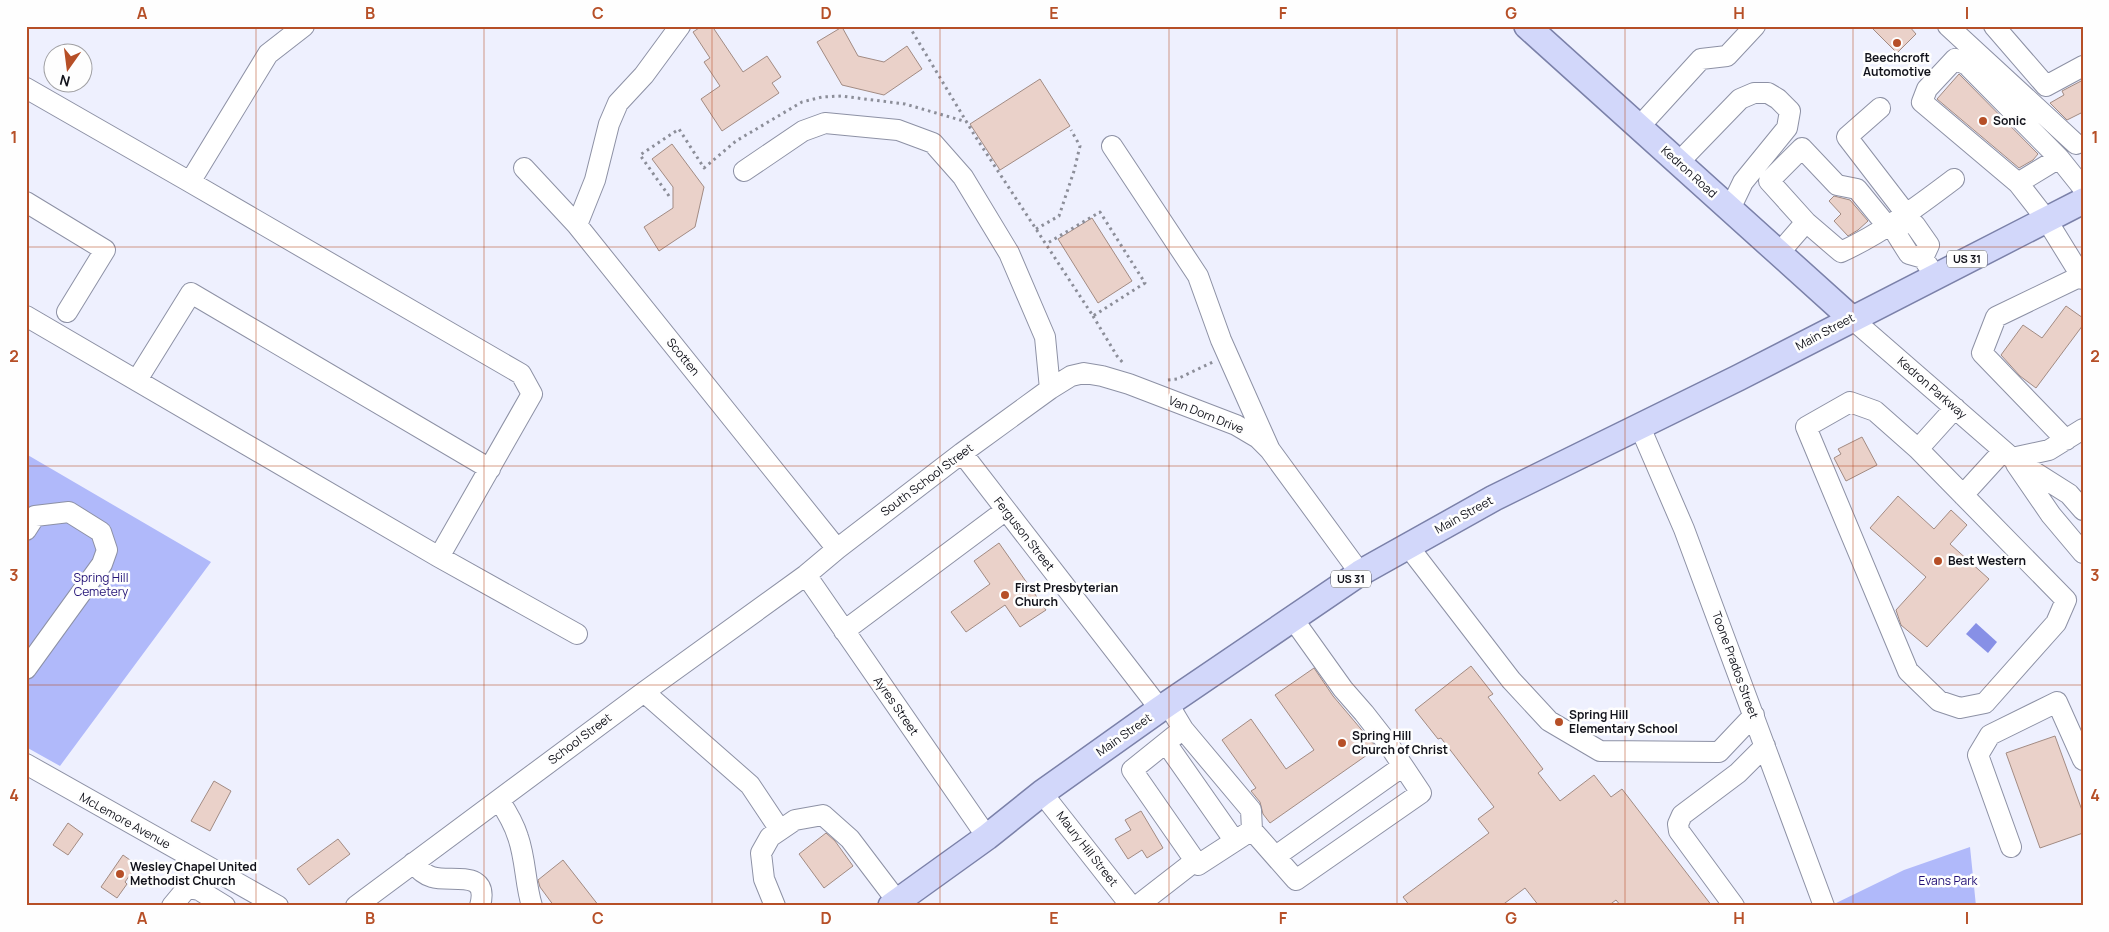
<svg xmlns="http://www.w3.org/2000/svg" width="2109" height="932" font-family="Manrope,sans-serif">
  <rect width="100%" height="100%" fill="#eef0fe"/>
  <path fill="#b0b9fa" d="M 26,454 L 211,562 L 60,766 L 26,747 Z
    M 1970,847 L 1976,906 L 1830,906 L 1904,870 Z"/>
  <path fill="#8790e6" d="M 1976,623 L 1997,642 L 1988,653 L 1966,634 Z"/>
  <path fill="#ead1c9" stroke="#a28b83" d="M 702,26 L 712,26 L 743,72 L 767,56 L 781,77 L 772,83 L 779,93 L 722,131 L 701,99 L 720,86 L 704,62 L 710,58 L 693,32 Z
    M 1870,26 L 1909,26 L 1916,34 L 1897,53 Z
    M 842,27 L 858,56 L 884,62 L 907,46 L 922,69 L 884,95 L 842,85 L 817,42 Z
    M 1959,74 L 2038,154 L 2033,160 L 2019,168 L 1937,99 Z
    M 1040,79 L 1070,126 L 1000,170 L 970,124 Z
    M 2083,80 L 2083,112 L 2067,120 L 2050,103 L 2064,95 L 2062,91 Z
    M 672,144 L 704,187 L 695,227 L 659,251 L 644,227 L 673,208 L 673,187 L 652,159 Z
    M 1834,196 L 1850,200 L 1868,221 L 1858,230 L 1848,236 L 1834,221 L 1841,214 L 1829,201 Z
    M 1092,218 L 1132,281 L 1098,303 L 1058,239 Z
    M 2066,306 L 2083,318 L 2083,325 L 2036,388 L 2020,376 L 2001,355 L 2023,325 L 2042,338 Z
    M 1862,437 L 1877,465 L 1846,481 L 1834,458 L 1841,454 L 1838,449 Z
    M 1898,496 L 1934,529 L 1951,510 L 1967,525 L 1950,544 L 1989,579 L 1927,647 L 1901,625 L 1896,610 L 1926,577 L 1870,528 Z
    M 999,543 L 1046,610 L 1020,627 L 1005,605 L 966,632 L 951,612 L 990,584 L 974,561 Z
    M 1471,666 L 1493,694 L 1488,697 L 1543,769 L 1538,773 L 1560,801 L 1594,775 L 1611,797 L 1622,789 L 1712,906 L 1621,906 L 1616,900 L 1608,906 L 1539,906 L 1525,888 L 1501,906 L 1410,906 L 1403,897 L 1489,833 L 1478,819 L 1494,807 L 1441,738 L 1438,739 L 1415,710 Z
    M 1314,668 L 1333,696 L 1377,748 L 1270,823 L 1263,814 L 1260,802 L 1251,791 L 1256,788 L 1222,740 L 1251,719 L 1286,769 L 1314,750 L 1275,695 Z
    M 2055,736 L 2083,813 L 2083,833 L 2040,848 L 2006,753 Z
    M 214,781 L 231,791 L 210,831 L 191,821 Z
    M 1141,811 L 1163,848 L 1147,858 L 1142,850 L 1128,859 L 1115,839 L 1131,830 L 1125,820 Z
    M 68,823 L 83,834 L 68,855 L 53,845 Z
    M 826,833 L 835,841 L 853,866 L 824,888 L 799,854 Z
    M 338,839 L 350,854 L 309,885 L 297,869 Z
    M 123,855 L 137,865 L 125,882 L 127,884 L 117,898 L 101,887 Z
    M 563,860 L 599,906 L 554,906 L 540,887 L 538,880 Z"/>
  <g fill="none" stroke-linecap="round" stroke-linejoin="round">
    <g stroke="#8d91a5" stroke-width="22">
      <path id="minor" d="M 1948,26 L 2076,144
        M 1994,26 L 2046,86 L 2083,66
        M 26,88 L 190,182 L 268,54 L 304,26
        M 1880,108 L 1847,137 L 1907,215
        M 1639,127 L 1701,59 L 1727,56 L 1755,26
        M 1112,146 L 1198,276 L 1221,340 L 1269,448
        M 1678,163 L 1740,99 L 1754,93 L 1768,93 L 1778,99 L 1790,111 L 1787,128 L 1743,182 L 1730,209
        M 524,168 L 577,225 L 837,549
        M 744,171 L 803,131 L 825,123 L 898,130 L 933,143 L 963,177 L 1009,253 L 1045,337 L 1050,389
        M 190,182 L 521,374 L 532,394 L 439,557
        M 2018,183 L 2059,158
        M 2083,188 L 2059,158 L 1967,65 L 1955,59 L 1927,89 L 1922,102 L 2018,183 L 2046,219 L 2083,279
        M 26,202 L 105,250 L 67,312
        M 1806,222 L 1769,181 L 1802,148 L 1837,185 L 1857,189 L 1888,227
        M 577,225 L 595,180 L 609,124 L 618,103 L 644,75 L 680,26
        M 1779,253 L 1806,222 L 1841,252 C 1882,233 1917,207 1954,179
        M 1923,258 L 1929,245 L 1915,225 L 1900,220 L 1897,235 L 1909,254 L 1923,258 L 1935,276
        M 26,316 L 439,557 L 577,634
        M 1851,318 L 2012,458 L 2069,494 L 2083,510
        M 137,380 L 191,293 L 490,469
        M 1640,427 L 1684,529 L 1824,906
        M 2066,440 L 1982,353 L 1996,317 L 2081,276
        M 1918,449 L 1875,411 L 1850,402 L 1806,427 L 1908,671 L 1939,701 L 1960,708 L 1985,703 L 2056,623 L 2066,600 L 1918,449 L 1955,408
        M 962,453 L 1160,709
        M 2012,458 L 2049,450 L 2083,429
        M 2016,464 L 2051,515 L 2083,553
        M 1963,495 L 2003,451
        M 26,530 L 35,516 L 69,512 L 101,532 L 107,550 L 102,564 L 26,669
        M 1408,546 L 1511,680 L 1549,721 L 1600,751 L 1719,752 L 1754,715
        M 806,575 L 987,837
        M 1293,619 L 1343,689 L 1364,713 L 1389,745 L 1403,766
        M 844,631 L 1006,510
        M 644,692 L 750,785 L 780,830
        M 1168,704 L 1183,729 L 1251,810 L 1252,830
        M 1183,729 L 1132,770 L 1198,865 L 1252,830 L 1296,880 L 1421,793 L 1403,766 L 1276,856
        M 1166,743 L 1234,840
        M 26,764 L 278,906
        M 1042,793 L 1131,906
        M 499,800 C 507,812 514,824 518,837 C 526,860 525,884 532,906
        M 2011,847 L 1978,755 L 1990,735 L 2057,702 L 2083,760
        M 413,863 C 419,869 424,875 432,877 C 451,883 490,868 480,906
        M 172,906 L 187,888 L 199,890 L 225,906
        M 356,906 L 644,692 L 806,575 L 837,549 L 962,453 L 1050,389 L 1071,376 L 1084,373 L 1102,376 L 1129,384 L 1236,425 L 1258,438 L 1270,450 L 1360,573
        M 775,906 L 764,879 L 761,853 L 770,837 L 795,820 L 823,815 L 850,839 L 897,901
        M 1137,906 L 1195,861
        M 1734,906 L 1679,831 L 1678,824 L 1682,815 L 1738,773 L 1765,746"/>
    </g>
    <g stroke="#7b81a9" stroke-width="28">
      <path id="major" d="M 1527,26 L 1851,318
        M 891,906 L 987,837 L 1042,793 L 1160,709 L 1360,573 L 1494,498 L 1738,378 L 2083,201"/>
    </g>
    <path stroke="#8c8e99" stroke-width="3" stroke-dasharray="2.5 4" stroke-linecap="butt" d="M 909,26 L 975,136 L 1093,316 L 1145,283 L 1100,212 L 1046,244
      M 669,196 L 640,155 L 679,129 L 704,168 L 736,141 L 802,102 L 822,97 L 841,96 L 905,104 L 967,122
      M 1036,229 L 1059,216 L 1074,171 L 1080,146 L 1071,130
      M 1093,316 L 1117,356 L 1124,364
      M 1168,380 L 1177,379 L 1213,362"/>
    <use href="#minor" stroke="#fff" stroke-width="20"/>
    <use href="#major" stroke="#d2d7fa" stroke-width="25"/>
  </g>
  <path fill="none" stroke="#b64f27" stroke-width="1" stroke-opacity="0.55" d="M 256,26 L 256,906M 484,26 L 484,906M 712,26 L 712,906M 940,26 L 940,906M 1169,26 L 1169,906M 1397,26 L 1397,906M 1625,26 L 1625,906M 1853,26 L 1853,906M 26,247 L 2083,247M 26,466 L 2083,466M 26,685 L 2083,685"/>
  <g fill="#b64f27" stroke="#fefefe" stroke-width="2">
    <circle cx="1897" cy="43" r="5"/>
    <circle cx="1983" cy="121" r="5"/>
    <circle cx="1938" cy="561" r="5"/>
    <circle cx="1005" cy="595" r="5"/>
    <circle cx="1559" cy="722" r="5"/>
    <circle cx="1342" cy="743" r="5"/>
    <circle cx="120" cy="874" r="5"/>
  </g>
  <g text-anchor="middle" stroke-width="5" stroke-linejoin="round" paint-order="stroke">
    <g fill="#fefefe" stroke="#595a5f" stroke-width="1">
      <rect x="1947" y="250.5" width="40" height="17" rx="4"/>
      <rect x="1331" y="570.5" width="40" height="17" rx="4"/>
    </g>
    <g font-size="11" font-weight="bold" fill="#12131b">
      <text x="1967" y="263">US 31</text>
      <text x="1351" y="583">US 31</text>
    </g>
    <g font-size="12" font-weight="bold" fill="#12131b" stroke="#fefefe" text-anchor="start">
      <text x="1897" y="62" text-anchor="middle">Beechcroft<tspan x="1897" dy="14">Automotive</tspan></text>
      <text x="1993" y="125">Sonic</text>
      <text x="1948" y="565">Best Western</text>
      <text x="1015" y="592">First Presbyterian<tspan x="1015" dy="14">Church</tspan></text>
      <text x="1569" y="719">Spring Hill<tspan x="1569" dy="14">Elementary School</tspan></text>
      <text x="1352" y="740">Spring Hill<tspan x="1352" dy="14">Church of Christ</tspan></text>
      <text x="130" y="871">Wesley Chapel United<tspan x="130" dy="14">Methodist Church</tspan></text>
    </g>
    <g font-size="12" fill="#12131b" stroke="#fefefe">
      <text transform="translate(1689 172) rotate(42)" y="4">Kedron Road</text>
      <text transform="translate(1825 332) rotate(-28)" y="4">Main Street</text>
      <text transform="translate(683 357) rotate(51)" y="4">Scotten</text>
      <text transform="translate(1932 388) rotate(41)" y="4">Kedron Parkway</text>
      <text transform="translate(1206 415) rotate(22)" y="4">Van Dorn Drive</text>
      <text transform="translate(927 480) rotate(-37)" y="4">South School Street</text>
      <text transform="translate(1464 515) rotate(-29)" y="4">Main Street</text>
      <text transform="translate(1024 534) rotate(52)" y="4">Ferguson Street</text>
      <text transform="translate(1735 665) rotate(70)" y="4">Toone Prados Street</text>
      <text transform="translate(896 706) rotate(55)" y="4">Ayres Street</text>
      <text transform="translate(1124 735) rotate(-35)" y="4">Main Street</text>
      <text transform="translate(580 739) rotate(-37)" y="4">School Street</text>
      <text transform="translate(125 821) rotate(29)" y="4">McLemore Avenue</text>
      <text transform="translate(1087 849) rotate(52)" y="4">Maury Hill Street</text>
    </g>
    <g font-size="12" fill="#221176" stroke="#fefefe">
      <text x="101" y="582">Spring Hill<tspan x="101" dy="14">Cemetery</tspan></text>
      <text x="1948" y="885">Evans Park</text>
    </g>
  </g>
  <rect width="2109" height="932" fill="none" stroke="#fefefe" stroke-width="55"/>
  <g transform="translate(68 68) rotate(194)"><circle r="24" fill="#fefefe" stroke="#a0a0a3"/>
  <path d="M0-4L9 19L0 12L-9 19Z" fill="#b64f27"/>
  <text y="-8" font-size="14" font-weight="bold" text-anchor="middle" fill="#12131b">N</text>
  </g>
  <rect x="28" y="28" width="2054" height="876" fill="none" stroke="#b64f27" stroke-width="2"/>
  <g font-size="16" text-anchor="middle" font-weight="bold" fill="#b64f27">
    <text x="142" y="19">A</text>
    <text x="370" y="19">B</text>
    <text x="598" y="19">C</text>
    <text x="826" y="19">D</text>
    <text x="1054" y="19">E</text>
    <text x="1283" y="19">F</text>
    <text x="1511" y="19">G</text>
    <text x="1739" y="19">H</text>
    <text x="1967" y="19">I</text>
    <text x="14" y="143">1</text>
    <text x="2095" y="143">1</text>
    <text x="14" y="362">2</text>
    <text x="2095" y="362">2</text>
    <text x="14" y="581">3</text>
    <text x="2095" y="581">3</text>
    <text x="14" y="801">4</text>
    <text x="2095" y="801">4</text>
    <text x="142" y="924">A</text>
    <text x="370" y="924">B</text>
    <text x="598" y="924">C</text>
    <text x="826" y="924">D</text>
    <text x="1054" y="924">E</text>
    <text x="1283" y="924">F</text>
    <text x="1511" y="924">G</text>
    <text x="1739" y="924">H</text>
    <text x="1967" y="924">I</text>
  </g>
</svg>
